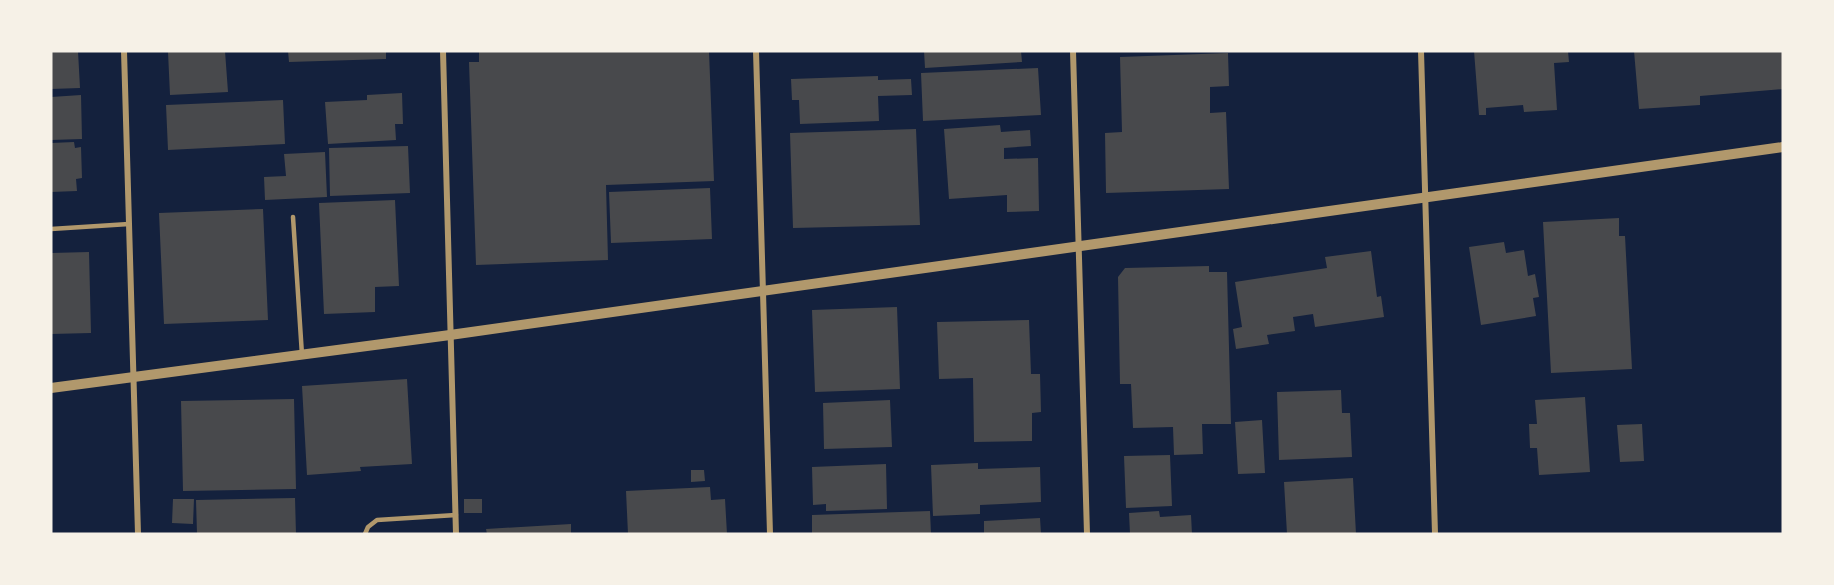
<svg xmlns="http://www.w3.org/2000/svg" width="1834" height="585" font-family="'Open Sans',sans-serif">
  <rect width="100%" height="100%" fill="#14213d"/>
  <path fill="#48494c" d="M 51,51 L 78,51 L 80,88 L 51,89 Z
    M 225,51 L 228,92 L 170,95 L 168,52 Z
    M 288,51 L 386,51 L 386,59 L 289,62 Z
    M 479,51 L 709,51 L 714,181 L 606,185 L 608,260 L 476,265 L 469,62 L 479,62 Z
    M 924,51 L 1021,51 L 1022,62 L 925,68 Z
    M 1474,51 L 1568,51 L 1569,62 L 1554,63 L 1557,110 L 1524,112 L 1523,105 L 1486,108 L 1486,115 L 1479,115 Z
    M 1634,51 L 1783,51 L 1783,89 L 1700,96 L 1700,105 L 1639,109 Z
    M 1228,53 L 1229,86 L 1210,87 L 1210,113 L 1226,112 L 1229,189 L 1106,193 L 1105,133 L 1122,132 L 1120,57 Z
    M 1038,68 L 1041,115 L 923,121 L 921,73 Z
    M 878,76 L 878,80 L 911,79 L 912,95 L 878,96 L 879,121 L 800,124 L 799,100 L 792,100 L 791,79 Z
    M 402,93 L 403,124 L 395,124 L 396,140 L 328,144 L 325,102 L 367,100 L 367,95 Z
    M 81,95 L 82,139 L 51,140 L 51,97 Z
    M 283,100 L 285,144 L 168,150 L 166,105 Z
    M 1000,125 L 1001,132 L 1030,130 L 1031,146 L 1004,148 L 1004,159 L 1038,158 L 1039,211 L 1007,212 L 1007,195 L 949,199 L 944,129 Z
    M 916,129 L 920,225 L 793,228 L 790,133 Z
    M 74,142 L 75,148 L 81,147 L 82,178 L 76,179 L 77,191 L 51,192 L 51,143 Z
    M 408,146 L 410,193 L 330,196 L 329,148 Z
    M 325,152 L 327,197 L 265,200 L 264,177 L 286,176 L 284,154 Z
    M 710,188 L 712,239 L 611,243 L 609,192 Z
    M 395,200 L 399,286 L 375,287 L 375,312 L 324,314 L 319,203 Z
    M 263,209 L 268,320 L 164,324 L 159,213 Z
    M 1619,218 L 1619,236 L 1625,236 L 1632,369 L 1551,373 L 1543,222 Z
    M 1504,242 L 1506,253 L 1524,250 L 1528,276 L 1535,274 L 1539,297 L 1533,298 L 1536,316 L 1481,325 L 1469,247 Z
    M 1371,251 L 1377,297 L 1381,296 L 1384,317 L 1315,327 L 1313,314 L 1293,317 L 1295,331 L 1267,335 L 1269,344 L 1236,349 L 1233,329 L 1242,327 L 1235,282 L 1327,268 L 1325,257 Z
    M 89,252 L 91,333 L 51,334 L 51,253 Z
    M 1209,266 L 1209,272 L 1227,272 L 1231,424 L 1202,424 L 1203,454 L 1174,455 L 1173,427 L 1133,428 L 1131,384 L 1120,384 L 1118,277 L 1125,268 Z
    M 897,307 L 900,389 L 815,392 L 812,310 Z
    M 1029,320 L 1031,374 L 1040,374 L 1041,412 L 1032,413 L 1032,441 L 974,442 L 973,378 L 939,379 L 937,322 Z
    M 407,379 L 412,464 L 360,467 L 361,471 L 307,475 L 302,386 Z
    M 1341,390 L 1342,413 L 1350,413 L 1352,457 L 1279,460 L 1277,392 Z
    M 1585,397 L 1590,472 L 1539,475 L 1537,448 L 1530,448 L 1529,424 L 1537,424 L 1535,400 Z
    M 294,399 L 296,489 L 183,491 L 181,401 Z
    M 890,400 L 892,447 L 824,449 L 823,403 Z
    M 1262,420 L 1265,473 L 1238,474 L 1235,422 Z
    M 1642,424 L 1644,461 L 1620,462 L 1617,425 Z
    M 1170,455 L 1172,506 L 1126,508 L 1124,456 Z
    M 978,463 L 978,469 L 1040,467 L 1041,502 L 980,505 L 980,514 L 933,516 L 931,465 Z
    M 886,464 L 887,509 L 826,511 L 826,504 L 813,505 L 812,467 Z
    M 691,470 L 704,470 L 705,481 L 691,482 Z
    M 1353,478 L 1356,534 L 1287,534 L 1284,482 Z
    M 710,487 L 711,500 L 725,499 L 727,534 L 628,534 L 626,491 Z
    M 295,498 L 296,534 L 197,534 L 196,500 Z
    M 173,499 L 194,499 L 193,524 L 172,523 Z
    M 464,499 L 482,499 L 482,513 L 464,513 Z
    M 930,511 L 931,534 L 812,534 L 812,515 Z
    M 1159,511 L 1160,517 L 1191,515 L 1192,534 L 1130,534 L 1129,513 Z
    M 1040,518 L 1041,534 L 984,534 L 984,521 Z
    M 571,524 L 571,534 L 487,534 L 486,529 Z"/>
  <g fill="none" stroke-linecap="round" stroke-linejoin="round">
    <path stroke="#b1986c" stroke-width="4.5" d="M 293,217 L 302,355
      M 51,229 L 129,224
      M 365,534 L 368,527 L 377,520 L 456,515"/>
    <path stroke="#b1986c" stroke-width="6" d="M 124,51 L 138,534
      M 443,51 L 456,534
      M 756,51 L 770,534
      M 1073,51 L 1087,534
      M 1421,51 L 1435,534"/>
    <path stroke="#b1986c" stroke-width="10" d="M 51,388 L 450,335 L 1783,147"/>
  </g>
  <rect width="1834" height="585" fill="none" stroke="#f6f1e7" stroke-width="105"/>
</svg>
